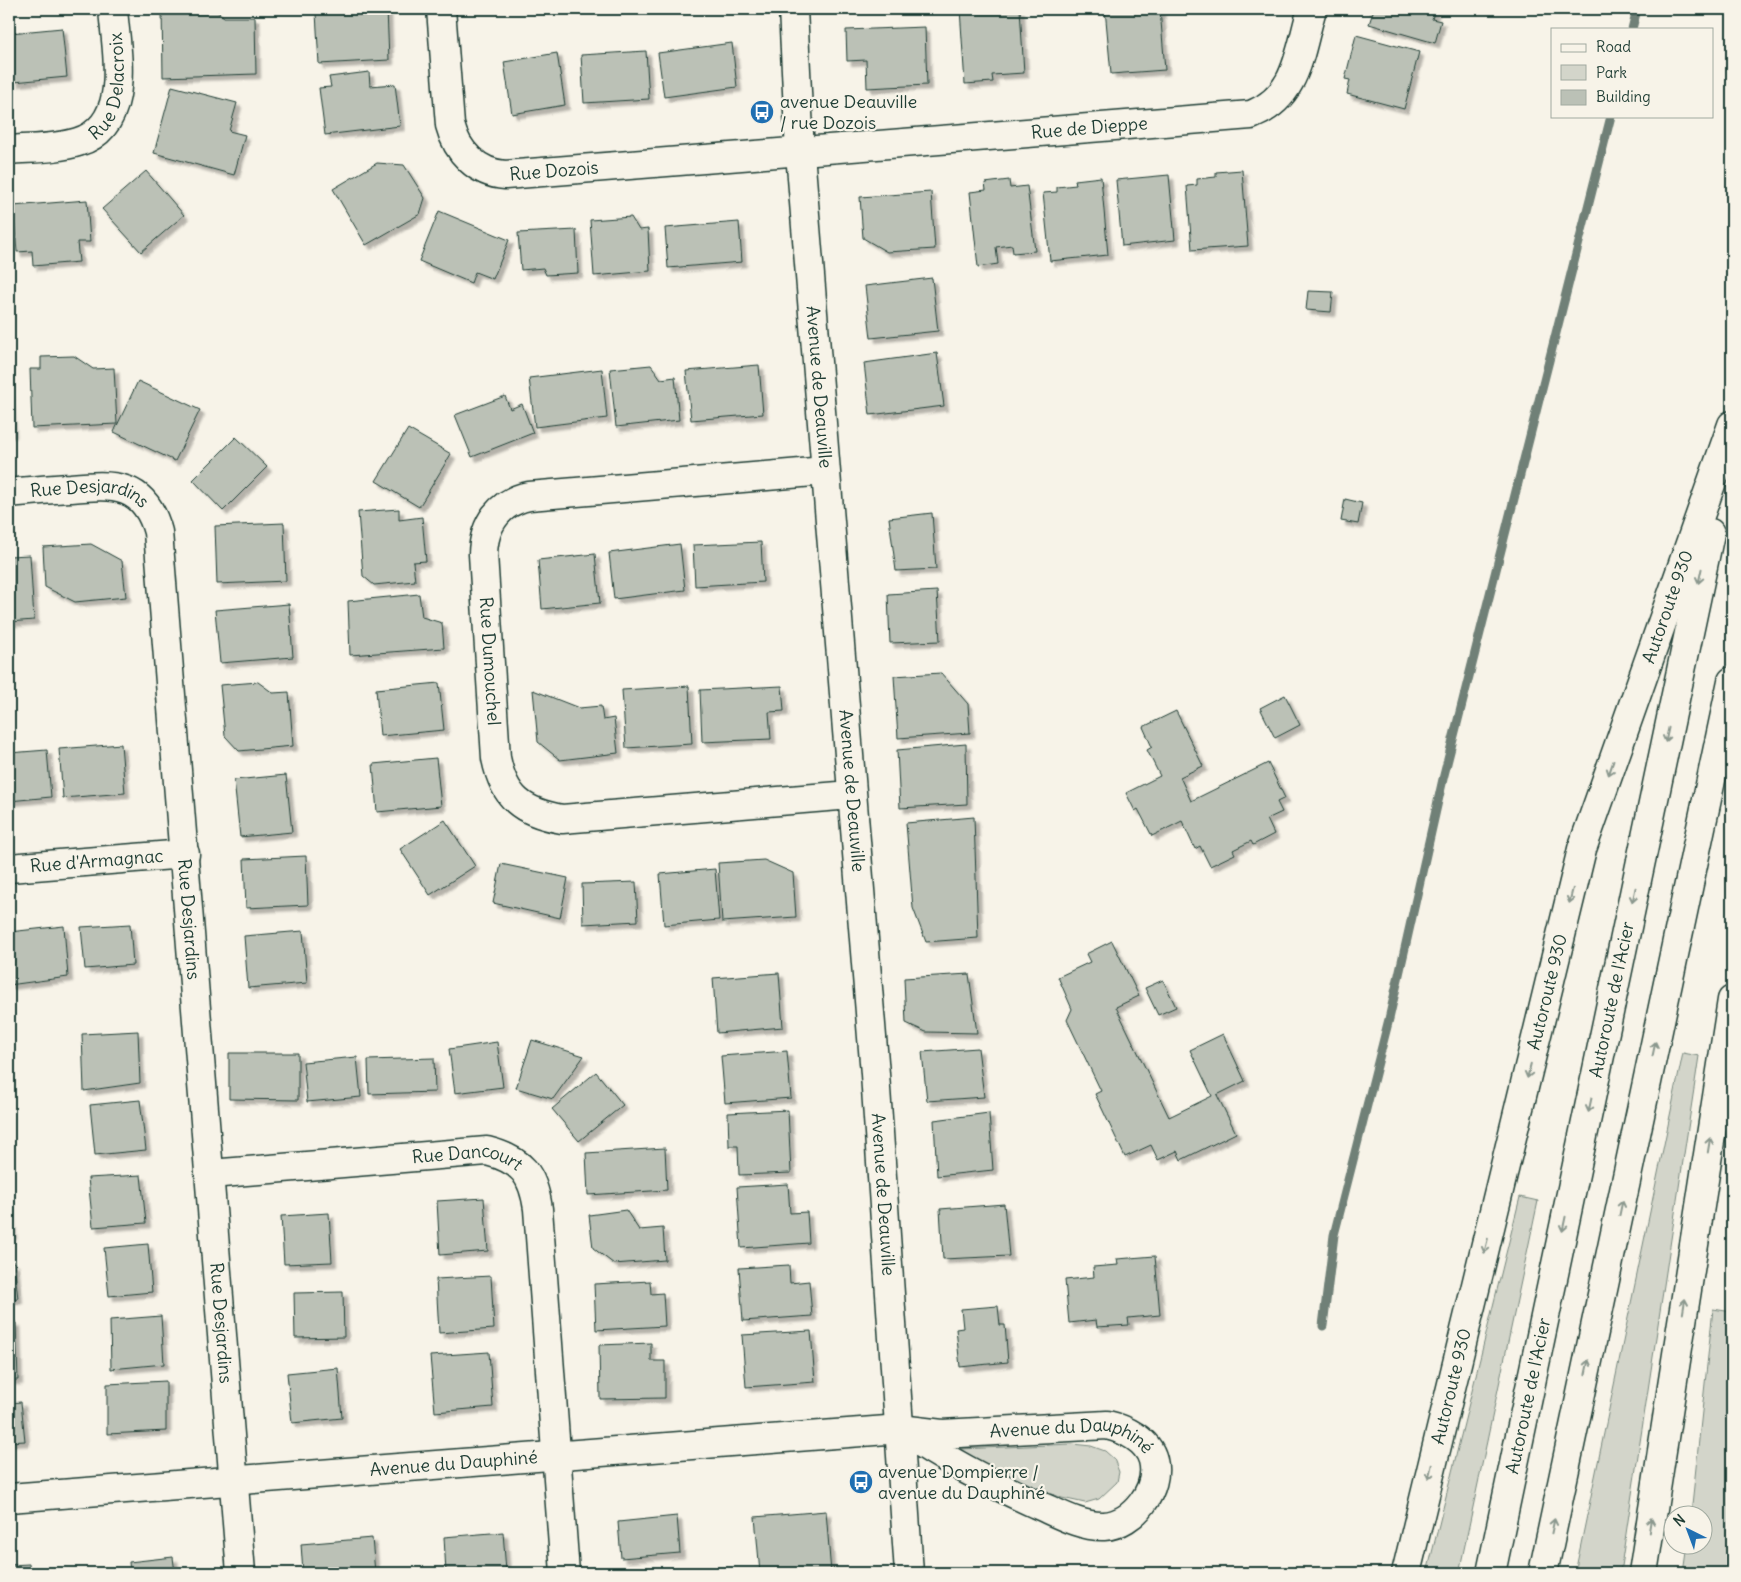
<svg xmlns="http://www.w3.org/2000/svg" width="1741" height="1582" font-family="Delius,sans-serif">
  <defs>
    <filter id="shadow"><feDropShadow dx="4.5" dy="4.5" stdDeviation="1" flood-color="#0004"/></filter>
  </defs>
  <rect width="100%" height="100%" fill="#f7f3e8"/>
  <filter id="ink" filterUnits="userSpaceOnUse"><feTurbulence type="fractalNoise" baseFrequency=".02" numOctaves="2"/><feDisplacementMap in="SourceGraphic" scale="10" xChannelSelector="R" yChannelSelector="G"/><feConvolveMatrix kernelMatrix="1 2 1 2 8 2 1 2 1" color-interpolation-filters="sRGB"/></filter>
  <g filter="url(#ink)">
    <path fill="#d3d5ca" stroke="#79897f" d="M 1683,1053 L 1699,1056 L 1620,1573 L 1575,1573 Z
      M 1520,1197 L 1538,1201 L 1459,1573 L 1427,1573 Z
      M 1713,1309 L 1732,1312 L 1732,1573 L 1683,1573 L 1687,1545 L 1704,1544 L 1704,1514 L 1691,1514 Z
      M 1072,1444 L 1091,1446 L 1105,1451 L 1114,1459 L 1119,1472 L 1117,1482 L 1099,1499 L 1085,1503 L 1062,1498 L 961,1456 L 959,1453 L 961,1449 Z"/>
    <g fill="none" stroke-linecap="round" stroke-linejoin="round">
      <path stroke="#6f8077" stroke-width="9" d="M 1632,29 L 1637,9
        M 1323,1326 L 1334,1235 L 1389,1019 L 1443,779 L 1611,116"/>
    </g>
    <path fill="#bbc1b6" stroke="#1f3d34" filter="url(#shadow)" d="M 162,9 L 214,9 L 224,17 L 255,17 L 256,74 L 163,77 Z
      M 329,9 L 387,9 L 389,60 L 319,64 L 316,13 L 329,12 Z
      M 960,9 L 1020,9 L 1024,73 L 992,75 L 993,82 L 965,84 Z
      M 1105,9 L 1160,9 L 1165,70 L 1111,74 Z
      M 1365,9 L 1435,9 L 1432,19 L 1441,21 L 1435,43 L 1369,24 L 1373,12 Z
      M 925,27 L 927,85 L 867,88 L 866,60 L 847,61 L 846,30 Z
      M 62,28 L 67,77 L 14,82 L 10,33 Z
      M 1356,35 L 1419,52 L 1404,109 L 1347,94 L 1350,80 L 1345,79 Z
      M 732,43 L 737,87 L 664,97 L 658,53 Z
      M 646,51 L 649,99 L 584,103 L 581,55 Z
      M 557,53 L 565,105 L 512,114 L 504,62 Z
      M 369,72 L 370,86 L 395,84 L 400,126 L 325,135 L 319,88 L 331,87 L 329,77 Z
      M 172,86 L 237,103 L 229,131 L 245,135 L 234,175 L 154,153 Z
      M 377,163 L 404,165 L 425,198 L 420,214 L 366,245 L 333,189 Z
      M 1242,170 L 1248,246 L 1192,250 L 1187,186 L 1197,185 L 1197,179 L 1216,177 L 1216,172 Z
      M 146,171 L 184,215 L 141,252 L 102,209 Z
      M 1169,175 L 1175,240 L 1122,246 L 1116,180 Z
      M 1101,177 L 1108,255 L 1050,261 L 1043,193 L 1057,192 L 1057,187 L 1076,185 L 1075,180 Z
      M 1009,180 L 1010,188 L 1027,186 L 1035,251 L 1013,253 L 1012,245 L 996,247 L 998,264 L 978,267 L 970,192 L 986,190 L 985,183 Z
      M 931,192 L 935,249 L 887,252 L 863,238 L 860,197 Z
      M 87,200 L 90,242 L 77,242 L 79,262 L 33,266 L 32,251 L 17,252 L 13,206 Z
      M 439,211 L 509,240 L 493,279 L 475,272 L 471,283 L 419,261 Z
      M 631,217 L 639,230 L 648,229 L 650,271 L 594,276 L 590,220 Z
      M 739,222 L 742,262 L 668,268 L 665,228 Z
      M 576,230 L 578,273 L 546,275 L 543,268 L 521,270 L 518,233 Z
      M 932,278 L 938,331 L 871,338 L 865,286 Z
      M 1308,291 L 1333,292 L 1331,312 L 1306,310 Z
      M 937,353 L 944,406 L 870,415 L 864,363 Z
      M 74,356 L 93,369 L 114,368 L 117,424 L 32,428 L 30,369 L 41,369 L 41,357 Z
      M 651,365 L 661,379 L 675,377 L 679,420 L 616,427 L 610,369 Z
      M 759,365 L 763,414 L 691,420 L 686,371 Z
      M 602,369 L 607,418 L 535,427 L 529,378 Z
      M 138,381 L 200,410 L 175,461 L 114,432 Z
      M 9,392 L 12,433 L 9,434 Z
      M 505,396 L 510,409 L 522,404 L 533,433 L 472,457 L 455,415 Z
      M 408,429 L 451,454 L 419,507 L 376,481 Z
      M 236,437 L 267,467 L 223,511 L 193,480 Z
      M 1345,499 L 1362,503 L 1358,524 L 1341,521 Z
      M 399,509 L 399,520 L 422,517 L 426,561 L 413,562 L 415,581 L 374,585 L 363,576 L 358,512 Z
      M 932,513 L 936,569 L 896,571 L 889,518 Z
      M 284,523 L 286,581 L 217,584 L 215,526 Z
      M 761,542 L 763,582 L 695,586 L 693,545 Z
      M 91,544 L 122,561 L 126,597 L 75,602 L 45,587 L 43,547 Z
      M 680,544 L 685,590 L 614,599 L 609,553 Z
      M 595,554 L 600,603 L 542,609 L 538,560 Z
      M 30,555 L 34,620 L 9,622 L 9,556 Z
      M 937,591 L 940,641 L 890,643 L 888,594 Z
      M 419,594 L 422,617 L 442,623 L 444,648 L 350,655 L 348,601 Z
      M 289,604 L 293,657 L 220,663 L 215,610 Z
      M 941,673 L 968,704 L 970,733 L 898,738 L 894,676 Z
      M 258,682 L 273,693 L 289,692 L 293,746 L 239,751 L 225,736 L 220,685 Z
      M 439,683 L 444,730 L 380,736 L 376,689 Z
      M 689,686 L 692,744 L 626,748 L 622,690 Z
      M 782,686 L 784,711 L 769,712 L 771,739 L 702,742 L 700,690 Z
      M 533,690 L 579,708 L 601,706 L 603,720 L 614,718 L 618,753 L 560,760 L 538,742 Z
      M 1285,695 L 1300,725 L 1275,738 L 1260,708 Z
      M 1176,711 L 1203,766 L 1180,777 L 1191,801 L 1268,763 L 1285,798 L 1277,802 L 1282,812 L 1267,819 L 1274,834 L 1253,845 L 1251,841 L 1233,850 L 1235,854 L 1210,866 L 1200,846 L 1195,849 L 1182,821 L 1152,836 L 1138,809 L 1135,811 L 1126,793 L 1160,776 L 1147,750 L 1152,747 L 1143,727 Z
      M 121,744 L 125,793 L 63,798 L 59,749 Z
      M 966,744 L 967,804 L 900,808 L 897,750 Z
      M 47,750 L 51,797 L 9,801 L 9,753 Z
      M 436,758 L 441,806 L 377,812 L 373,764 Z
      M 286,775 L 292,832 L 240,837 L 234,780 Z
      M 974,817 L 978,938 L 926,942 L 913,908 L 906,823 Z
      M 445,820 L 475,866 L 430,895 L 400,849 Z
      M 306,856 L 308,905 L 246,908 L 244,859 Z
      M 764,860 L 793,873 L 796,917 L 722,922 L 718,863 Z
      M 501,864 L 568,878 L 560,918 L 493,903 Z
      M 715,869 L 719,920 L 664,925 L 660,874 Z
      M 636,882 L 638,921 L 583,924 L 582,884 Z
      M 130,924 L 133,965 L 85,969 L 81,927 Z
      M 64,926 L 68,977 L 9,985 L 9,932 Z
      M 303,931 L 307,983 L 248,988 L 244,936 Z
      M 1112,941 L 1139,996 L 1116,1007 L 1169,1117 L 1212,1096 L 1190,1050 L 1223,1034 L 1245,1081 L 1217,1095 L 1236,1133 L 1181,1160 L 1177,1151 L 1158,1160 L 1151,1145 L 1125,1157 L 1095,1094 L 1101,1091 L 1067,1020 L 1072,1009 L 1058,977 L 1090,962 L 1086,954 Z
      M 779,973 L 783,1027 L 717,1033 L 713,978 Z
      M 969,974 L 977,1033 L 926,1032 L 906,1023 L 904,978 Z
      M 1163,980 L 1176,1007 L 1158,1015 L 1145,988 Z
      M 138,1031 L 140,1083 L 84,1091 L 82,1034 Z
      M 532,1040 L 584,1056 L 553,1099 L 516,1088 Z
      M 497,1042 L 503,1087 L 455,1093 L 449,1049 Z
      M 978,1048 L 984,1097 L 927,1101 L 922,1052 Z
      M 787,1051 L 791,1098 L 725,1103 L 721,1056 Z
      M 229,1053 L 298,1053 L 298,1100 L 229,1099 Z
      M 357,1057 L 361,1097 L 307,1102 L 303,1062 Z
      M 434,1058 L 435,1092 L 369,1094 L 368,1060 Z
      M 596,1072 L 623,1105 L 579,1141 L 552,1109 Z
      M 140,1100 L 146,1150 L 95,1155 L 90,1105 Z
      M 788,1110 L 791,1173 L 739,1175 L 738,1146 L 729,1146 L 728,1113 Z
      M 989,1113 L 993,1170 L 937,1176 L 934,1120 Z
      M 665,1148 L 667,1190 L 588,1195 L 586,1153 Z
      M 141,1175 L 146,1223 L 93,1227 L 88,1178 Z
      M 788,1184 L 790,1213 L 807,1212 L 809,1243 L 741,1248 L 737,1187 Z
      M 484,1198 L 488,1251 L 440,1255 L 437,1201 Z
      M 9,1199 L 12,1235 L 9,1235 Z
      M 1004,1204 L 1009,1256 L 943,1259 L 940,1209 Z
      M 626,1210 L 639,1230 L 663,1228 L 665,1260 L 614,1264 L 593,1248 L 589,1215 Z
      M 329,1213 L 332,1262 L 284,1264 L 281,1216 Z
      M 148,1244 L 152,1292 L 109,1296 L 104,1248 Z
      M 1155,1256 L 1160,1315 L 1128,1318 L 1129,1325 L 1097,1327 L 1096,1320 L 1069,1323 L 1065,1280 L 1094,1277 L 1093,1267 L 1118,1265 L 1117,1259 Z
      M 9,1262 L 14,1262 L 18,1299 L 9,1300 Z
      M 789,1265 L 790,1283 L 809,1281 L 812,1316 L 743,1321 L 739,1268 Z
      M 491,1276 L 494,1329 L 439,1333 L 436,1279 Z
      M 650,1281 L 651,1294 L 663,1293 L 665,1326 L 596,1330 L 594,1284 Z
      M 343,1292 L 344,1337 L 295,1338 L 294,1293 Z
      M 998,1306 L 1000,1325 L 1005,1325 L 1008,1362 L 960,1367 L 956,1329 L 963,1328 L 961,1309 Z
      M 161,1316 L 164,1364 L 111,1369 L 110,1320 Z
      M 16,1322 L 18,1380 L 9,1380 L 9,1323 Z
      M 811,1331 L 815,1382 L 746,1387 L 742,1335 Z
      M 651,1343 L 651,1361 L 665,1361 L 665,1398 L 600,1399 L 599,1345 Z
      M 489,1352 L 493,1407 L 435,1412 L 430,1356 Z
      M 338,1368 L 342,1418 L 292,1423 L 287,1373 Z
      M 166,1381 L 166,1431 L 107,1434 L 107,1384 Z
      M 21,1402 L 25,1441 L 9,1442 L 9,1403 Z
      M 826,1511 L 831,1573 L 760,1573 L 755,1517 Z
      M 677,1516 L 680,1553 L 621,1558 L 618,1522 Z
      M 503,1532 L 506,1571 L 446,1573 L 444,1537 Z
      M 372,1538 L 375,1573 L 303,1573 L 301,1544 Z
      M 173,1557 L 175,1573 L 130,1573 L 129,1562 Z
      M 29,1564 L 30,1573 L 9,1573 L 9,1565 Z"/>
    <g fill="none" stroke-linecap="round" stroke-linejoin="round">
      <g stroke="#1f3d34" stroke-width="31">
        <g id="minor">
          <path id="s1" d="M 441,9 L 450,125 C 457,152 477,173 505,175 L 1251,115 C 1298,97 1299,52 1312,9"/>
          <path id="s2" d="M 793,9 L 800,153 L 875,1074 L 909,1573"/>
          <path id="s3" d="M 9,150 C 31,148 56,149 78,142 C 133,125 116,51 113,9"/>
          <path id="s4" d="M 825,471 L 529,496 C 499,502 484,524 483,554 L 496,758 C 504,798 522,812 562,819 L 851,795"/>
          <path id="s5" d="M 9,493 C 29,491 50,489 71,488 C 114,484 145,483 158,532 L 241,1573"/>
          <path id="s6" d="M 9,868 L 185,854"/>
          <path id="s7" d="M 210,1174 L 487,1151 C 522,1160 533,1174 538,1209 L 565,1573"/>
          <path id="s8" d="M 9,1498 L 900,1429 L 942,1434 L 1107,1425 C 1125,1429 1148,1440 1153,1460 C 1160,1489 1134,1524 1104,1526 C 1081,1527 1057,1513 1036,1504 C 986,1481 945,1460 900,1429"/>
        </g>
      </g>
      <g stroke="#1f3d34" stroke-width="31">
        <g id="motorway">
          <path id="s9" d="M 1406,1573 L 1582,849 L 1732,425"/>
          <path id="s10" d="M 1491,1573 L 1710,533"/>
          <path d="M 1543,1573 L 1732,681"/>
          <path d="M 1643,1573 L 1732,1000"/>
        </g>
      </g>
      <use href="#minor" stroke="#f7f3e8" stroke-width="28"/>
      <use href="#motorway" stroke="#f7f3e8" stroke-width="28"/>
    </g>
    <defs><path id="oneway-shaft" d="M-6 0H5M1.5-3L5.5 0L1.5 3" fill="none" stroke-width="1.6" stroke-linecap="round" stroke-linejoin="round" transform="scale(1.25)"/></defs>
    <g stroke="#8b988e">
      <use href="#oneway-shaft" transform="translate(1700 576) rotate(102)"/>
      <use href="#oneway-shaft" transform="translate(1667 735) rotate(102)"/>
      <use href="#oneway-shaft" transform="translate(1611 768) rotate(109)"/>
      <use href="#oneway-shaft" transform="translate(1634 895) rotate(102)"/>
      <use href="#oneway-shaft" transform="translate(1571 896) rotate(104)"/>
      <use href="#oneway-shaft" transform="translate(1654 1049) rotate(-78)"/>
      <use href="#oneway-shaft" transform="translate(1529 1071) rotate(104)"/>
      <use href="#oneway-shaft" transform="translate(1590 1105) rotate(102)"/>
      <use href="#oneway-shaft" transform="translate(1709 1145) rotate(-81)"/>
      <use href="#oneway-shaft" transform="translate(1621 1208) rotate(-78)"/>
      <use href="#oneway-shaft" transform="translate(1564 1224) rotate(102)"/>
      <use href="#oneway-shaft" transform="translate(1486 1246) rotate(104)"/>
      <use href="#oneway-shaft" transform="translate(1684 1306) rotate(-81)"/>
      <use href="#oneway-shaft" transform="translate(1587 1367) rotate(-78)"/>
      <use href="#oneway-shaft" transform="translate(1430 1472) rotate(103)"/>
      <use href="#oneway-shaft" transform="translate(1650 1525) rotate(-81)"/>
      <use href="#oneway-shaft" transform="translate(1553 1526) rotate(-78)"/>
    </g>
  </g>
  <defs>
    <g id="bus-disc" transform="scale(1.25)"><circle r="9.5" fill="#1f6fb2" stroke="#f7f3e8"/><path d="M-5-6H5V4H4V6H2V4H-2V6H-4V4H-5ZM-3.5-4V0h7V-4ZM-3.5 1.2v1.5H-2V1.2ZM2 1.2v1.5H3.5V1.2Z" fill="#fff"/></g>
  </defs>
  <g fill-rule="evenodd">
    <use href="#bus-disc" x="762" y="112"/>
    <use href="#bus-disc" x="861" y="1482"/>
  </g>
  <g text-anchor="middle" stroke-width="4.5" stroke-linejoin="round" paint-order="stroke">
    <g font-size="18" fill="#1f3d34" stroke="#f7f3e8">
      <text dy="6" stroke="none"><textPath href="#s3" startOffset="140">Rue Delacroix</textPath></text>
      <text dy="6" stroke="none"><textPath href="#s1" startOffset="782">Rue de Dieppe</textPath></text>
      <text dy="6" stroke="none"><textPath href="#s1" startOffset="245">Rue Dozois</textPath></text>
      <text dy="6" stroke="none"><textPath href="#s2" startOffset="379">Avenue de Deauville</textPath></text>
      <text dy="6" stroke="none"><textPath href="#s5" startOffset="82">Rue Desjardins</textPath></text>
      <text dy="6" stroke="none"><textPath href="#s9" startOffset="1002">Autoroute 930</textPath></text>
      <text dy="6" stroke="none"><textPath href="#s4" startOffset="485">Rue Dumouchel</textPath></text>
      <text dy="6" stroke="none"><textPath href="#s2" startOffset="784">Avenue de Deauville</textPath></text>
      <text dy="6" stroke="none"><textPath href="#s6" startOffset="88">Rue d'Armagnac</textPath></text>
      <text dy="6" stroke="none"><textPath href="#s5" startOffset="561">Rue Desjardins</textPath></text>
      <text dy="6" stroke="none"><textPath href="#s9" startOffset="598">Autoroute 930</textPath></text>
      <text dy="6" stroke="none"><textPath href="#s10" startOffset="586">Autoroute de l'Acier</textPath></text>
      <text dy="6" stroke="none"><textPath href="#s7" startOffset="259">Rue Dancourt</textPath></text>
      <text dy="6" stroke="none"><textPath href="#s2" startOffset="1189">Avenue de Deauville</textPath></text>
      <text dy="6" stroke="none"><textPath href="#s5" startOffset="966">Rue Desjardins</textPath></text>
      <text dy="6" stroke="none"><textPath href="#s9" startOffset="192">Autoroute 930</textPath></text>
      <text dy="6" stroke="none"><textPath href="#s10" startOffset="181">Autoroute de l'Acier</textPath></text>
      <text dy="6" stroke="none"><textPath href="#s8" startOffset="1068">Avenue du Dauphiné</textPath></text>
      <text dy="6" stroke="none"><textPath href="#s8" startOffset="446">Avenue du Dauphiné</textPath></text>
    </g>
    <g font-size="18" fill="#1f3d34" stroke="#f7f3e8" text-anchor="start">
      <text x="780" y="108">avenue Deauville<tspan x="780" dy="21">/ rue Dozois</tspan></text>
      <text x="878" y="1478">avenue Dompierre /<tspan x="878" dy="21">avenue du Dauphiné</tspan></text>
    </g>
  </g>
  <rect width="1741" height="1582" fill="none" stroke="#f7f3e8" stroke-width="30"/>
  <rect x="15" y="15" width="1711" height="1552" fill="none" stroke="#1f3d34" stroke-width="2" filter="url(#ink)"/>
  <rect x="1551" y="28" width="162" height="90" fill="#f7f3e8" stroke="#a1aaa0"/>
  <rect x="1561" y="44" width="25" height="8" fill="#f7f3e8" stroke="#a1aaa0"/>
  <text x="1596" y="52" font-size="15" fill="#1f3d34">Road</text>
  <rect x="1561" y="65" width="25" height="15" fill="#d3d5ca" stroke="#a1aaa0"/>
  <text x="1596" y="78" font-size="15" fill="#1f3d34">Park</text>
  <rect x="1561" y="90" width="25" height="15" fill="#bbc1b6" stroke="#a1aaa0"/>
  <text x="1596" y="102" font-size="15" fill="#1f3d34">Building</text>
  <g transform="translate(1688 1530) rotate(318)"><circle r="24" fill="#f7f3e8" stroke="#a1aaa0"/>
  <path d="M0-4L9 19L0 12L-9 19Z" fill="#1f6fb2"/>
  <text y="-8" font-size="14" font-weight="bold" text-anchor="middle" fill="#1f3d34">N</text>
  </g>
</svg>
